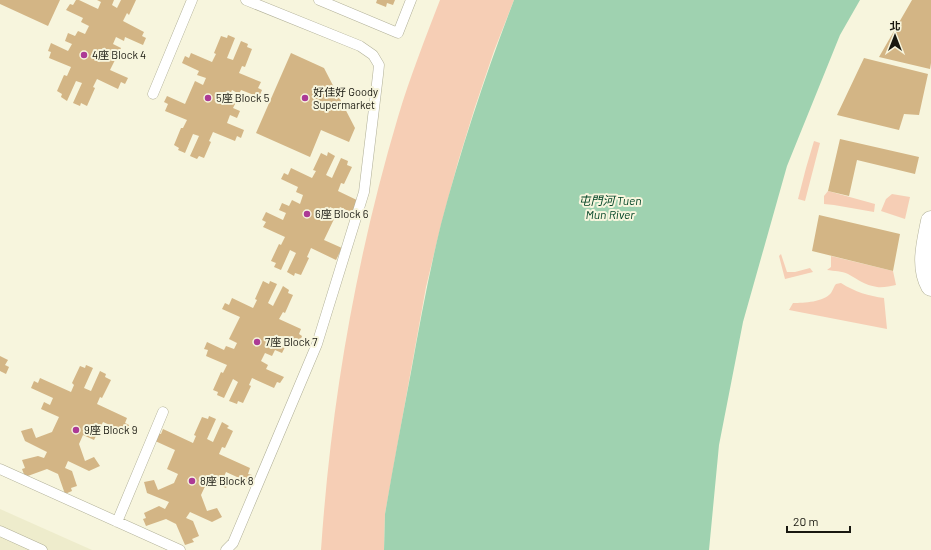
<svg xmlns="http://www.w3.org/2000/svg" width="931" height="550" font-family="Barlow,'Noto Sans TC',sans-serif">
  <rect width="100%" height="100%" fill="#f7f5dd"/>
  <path fill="#eeeccc" d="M 0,509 L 92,550 L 0,550 Z"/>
  <path fill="#f6ceb5" d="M 440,0 L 514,0 L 494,51 L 475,107 L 458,162 L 441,225 L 426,287 L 385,514 L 384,550 L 321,550 C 331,403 356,258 398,117 C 410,77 425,39 440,0 Z
    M 814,141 L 820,143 L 805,201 L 798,199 L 806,168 Z
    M 828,191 L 875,204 L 874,212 L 834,205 L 824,204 L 824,196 Z
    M 892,194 L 910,197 L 905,219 L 881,211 L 886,199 Z
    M 781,254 L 787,272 L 795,272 L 810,268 L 813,272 L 785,279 L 779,256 Z
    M 831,256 L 893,271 L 896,285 C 890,286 883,288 877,287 C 864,285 859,280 848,274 C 842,271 834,271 827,270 L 831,267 Z
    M 841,283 C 855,292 869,296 884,298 L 887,329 L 789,310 L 793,303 C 804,303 824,302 831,293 C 833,290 834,286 836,284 Z"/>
  <path fill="#9fd2b0" d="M 514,0 L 860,0 L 840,35 L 787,166 L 743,322 L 719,445 L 709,550 L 384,550 L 385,514 C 393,467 402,419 411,372 C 420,322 429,273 441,224 C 461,148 486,73 514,0 Z"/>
  <path fill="#d3b585" d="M 0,0 L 60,0 L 48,26 L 0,4 Z
    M 76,0 L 79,0 L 98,9 L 101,2 L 97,0 L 114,0 L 112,5 L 117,8 L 121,0 L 136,0 L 129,15 L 127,13 L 123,21 L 144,32 L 142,36 L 146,38 L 143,45 L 125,37 L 124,41 L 116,37 L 113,44 L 121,48 L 110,70 L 128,78 L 125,84 L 121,82 L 118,89 L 97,79 L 93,87 L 95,88 L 87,106 L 81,103 L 80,106 L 73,103 L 82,83 L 76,81 L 67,101 L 61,97 L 62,94 L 57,91 L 64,75 L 67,76 L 71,67 L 49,58 L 51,52 L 48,51 L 51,43 L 68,51 L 72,44 L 65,41 L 68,33 L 75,36 L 78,31 L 85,34 L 89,26 L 81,22 L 83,18 L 66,10 L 70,4 L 73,5 Z
    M 377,0 L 395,0 L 393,5 L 387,3 L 386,7 L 376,3 Z
    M 912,0 L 931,0 L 931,63 L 930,69 L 879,57 Z
    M 228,35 L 235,38 L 227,58 L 233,60 L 241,41 L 248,44 L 247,47 L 252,49 L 245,67 L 242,66 L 239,73 L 261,82 L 258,88 L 262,90 L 259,97 L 241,90 L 239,94 L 232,90 L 228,99 L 236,102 L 233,108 L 240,111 L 237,118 L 230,115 L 227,123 L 244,130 L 241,138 L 237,136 L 235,141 L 213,132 L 209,141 L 211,142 L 204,158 L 199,156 L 197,159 L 190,156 L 199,136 L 193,134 L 185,153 L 178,150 L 179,148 L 174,145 L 181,128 L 183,128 L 187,120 L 165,111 L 168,104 L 164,102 L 167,96 L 185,104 L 195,81 L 203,85 L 206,78 L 197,75 L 199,71 L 182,63 L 185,56 L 189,58 L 191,53 L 212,62 L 216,54 L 214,53 L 221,36 L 227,38 Z
    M 291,53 L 324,68 L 355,128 L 349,142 L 321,130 L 310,157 L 256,133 Z
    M 864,58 L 928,74 L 919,115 L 904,114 L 899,130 L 837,115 Z
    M 840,139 L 919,157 L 915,174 L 857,160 L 849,196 L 828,191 Z
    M 328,152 L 335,156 L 326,175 L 332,178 L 341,158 L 348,161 L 347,165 L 352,167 L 344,184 L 341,183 L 338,191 L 363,203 L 357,215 L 340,207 L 338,211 L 330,207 L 327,214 L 335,217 L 324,240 L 342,248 L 336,260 L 311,248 L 307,257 L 309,258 L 301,275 L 295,273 L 294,276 L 287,272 L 296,253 L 290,250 L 281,270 L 274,267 L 276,263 L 271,261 L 279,244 L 281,245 L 285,237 L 263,227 L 266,222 L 262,220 L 266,212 L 283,220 L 286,213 L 279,210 L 282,203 L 289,206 L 292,200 L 300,204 L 303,195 L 296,192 L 298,187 L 281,179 L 284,173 L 288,175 L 291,168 L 312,178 L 316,171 L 313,170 L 321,153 L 327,156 Z
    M 819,215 L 900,234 L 893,271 L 812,251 Z
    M 263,281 L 269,284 L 270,281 L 277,284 L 268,303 L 273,306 L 283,286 L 289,290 L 288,293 L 293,295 L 285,313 L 283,312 L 279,319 L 301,329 L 299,334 L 302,336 L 299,344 L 282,336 L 278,343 L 285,347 L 282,353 L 275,350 L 272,356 L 265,353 L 261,361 L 268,365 L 266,369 L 284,377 L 280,383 L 277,382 L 274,388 L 252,378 L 249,385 L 251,386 L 243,403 L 238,401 L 237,404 L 229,401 L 238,382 L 233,379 L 224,398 L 217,395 L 218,392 L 213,390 L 221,372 L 223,373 L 227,365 L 206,356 L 208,350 L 204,349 L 207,342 L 224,350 L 226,346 L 234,349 L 237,343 L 229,339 L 240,317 L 222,309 L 225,303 L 229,305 L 232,298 L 253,308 L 257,300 L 255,299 Z
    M 0,356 L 8,360 L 5,365 L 9,367 L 6,374 L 0,371 Z
    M 86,365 L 93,368 L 84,388 L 91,391 L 100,371 L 106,374 L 105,377 L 111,380 L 102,398 L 100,397 L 97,404 L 127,418 L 125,423 L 129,425 L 126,432 L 103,422 L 94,440 L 83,435 L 79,444 L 85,461 L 94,457 L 100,466 L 89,471 L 68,461 L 65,468 L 72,471 L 77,486 L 71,488 L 72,491 L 65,494 L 58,474 L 47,469 L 25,477 L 22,469 L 25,468 L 22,460 L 38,456 L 44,458 L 47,452 L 25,441 L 21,431 L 32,428 L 36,438 L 52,432 L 59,417 L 41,409 L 44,402 L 50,405 L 53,398 L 31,388 L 34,381 L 38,383 L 40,378 L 71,392 L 74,385 L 72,383 L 80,366 L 85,368 Z
    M 209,416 L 216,419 L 207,439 L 213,442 L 222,422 L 229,426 L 227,428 L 233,431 L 225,448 L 222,447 L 219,454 L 250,468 L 248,474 L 252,475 L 248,482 L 226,472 L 223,479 L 229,482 L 226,488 L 208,480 L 201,495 L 207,511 L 217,508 L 222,517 L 212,522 L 190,512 L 186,518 L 193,521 L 199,536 L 192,539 L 194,542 L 185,545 L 176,524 L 166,519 L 146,526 L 143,519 L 146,518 L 144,513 L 159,506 L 165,509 L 169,502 L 147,493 L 144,482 L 154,480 L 158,490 L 174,483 L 178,474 L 167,469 L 175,450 L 153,440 L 156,433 L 161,434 L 163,429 L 193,443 L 196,436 L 194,435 L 202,417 L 208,419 Z"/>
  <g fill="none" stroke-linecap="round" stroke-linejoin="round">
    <g stroke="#b1b098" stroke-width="11">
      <path id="lane" d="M 319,0 L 398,33 L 411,0
        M 153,94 L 192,0
        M 0,469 L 180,550
        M 117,522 L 163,412
        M 0,531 L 42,550
        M 226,550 L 233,543 L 317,344 L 364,192 L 378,75 L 379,65 L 373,55 L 360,46 L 246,0"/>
    </g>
    <g stroke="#b1b098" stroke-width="21">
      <path id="street" d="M 931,221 C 927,242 920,266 931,286"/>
    </g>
    <use href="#lane" stroke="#fff" stroke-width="10"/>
    <use href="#street" stroke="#fff" stroke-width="20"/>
  </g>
  <g fill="#ac3a96" stroke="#f7f5dd" stroke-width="1.5">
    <circle cx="84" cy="55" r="4"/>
    <circle cx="208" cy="98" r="4"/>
    <circle cx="305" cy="98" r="4"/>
    <circle cx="307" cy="214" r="4"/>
    <circle cx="257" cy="342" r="4"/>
    <circle cx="76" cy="430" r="4"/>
    <circle cx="192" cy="481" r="4"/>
  </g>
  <g text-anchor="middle" stroke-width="4" stroke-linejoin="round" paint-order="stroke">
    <g font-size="11" fill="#191810" stroke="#f7f5dd" text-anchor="start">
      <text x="92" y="59">4座 Block 4</text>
      <text x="313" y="96">好佳好 Goody<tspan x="313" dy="13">Supermarket</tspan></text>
      <text x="216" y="102">5座 Block 5</text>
      <text x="315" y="218">6座 Block 6</text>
      <text x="265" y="346">7座 Block 7</text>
      <text x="84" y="434">9座 Block 9</text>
      <text x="200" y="485">8座 Block 8</text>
    </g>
    <g font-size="12" font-style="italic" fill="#024425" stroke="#f7f5dd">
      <text x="610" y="205">屯門河 Tuen<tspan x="610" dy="14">Mun River</tspan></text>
    </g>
  </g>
  <g transform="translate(895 36)" stroke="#f7f5dd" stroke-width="3" paint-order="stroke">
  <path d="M0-3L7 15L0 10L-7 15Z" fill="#191810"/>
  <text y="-6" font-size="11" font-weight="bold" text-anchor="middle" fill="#191810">北</text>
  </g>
  <path d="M787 526v6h63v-6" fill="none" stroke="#191810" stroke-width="2"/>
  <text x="793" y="526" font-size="12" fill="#191810" stroke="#f7f5dd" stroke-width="3" paint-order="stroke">20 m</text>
</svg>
